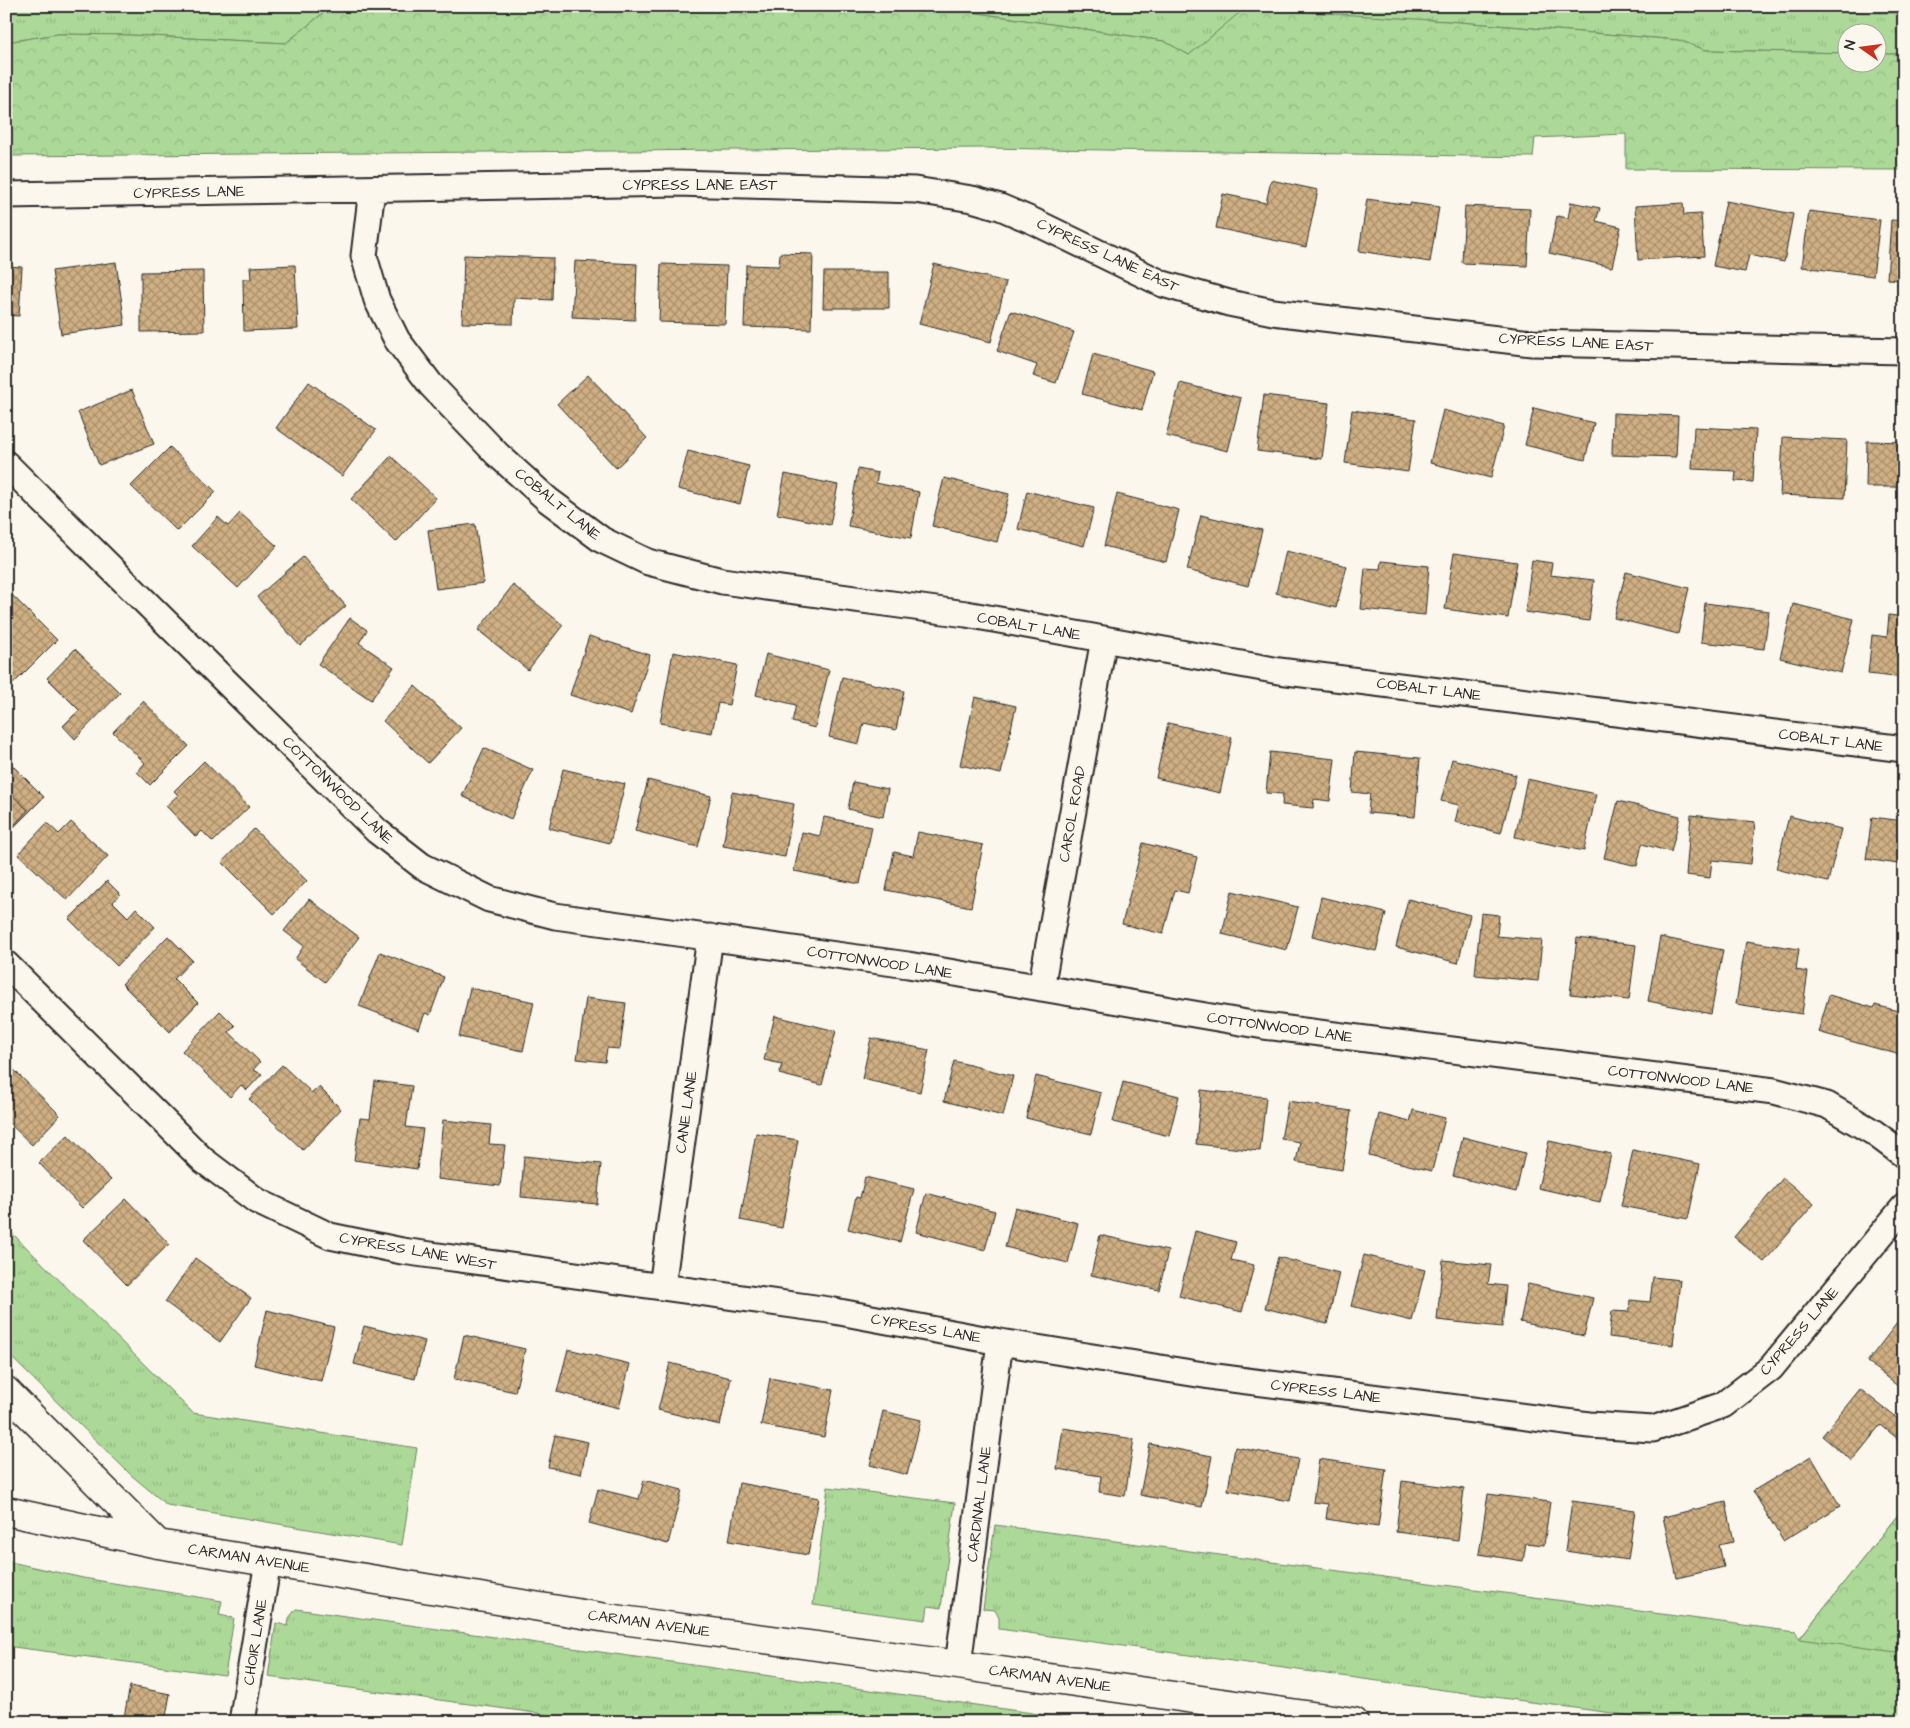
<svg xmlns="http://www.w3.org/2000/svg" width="1910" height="1728" font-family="'Architects Daughter',sans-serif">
  <defs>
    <pattern id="grass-tufts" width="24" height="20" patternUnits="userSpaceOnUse" patternTransform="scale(1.25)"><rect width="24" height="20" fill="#acd998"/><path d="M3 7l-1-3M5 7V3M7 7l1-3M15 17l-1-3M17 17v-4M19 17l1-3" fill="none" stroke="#94ba83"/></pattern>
    <pattern id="forest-crowns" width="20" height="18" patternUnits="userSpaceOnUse" patternTransform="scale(1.25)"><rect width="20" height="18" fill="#acd998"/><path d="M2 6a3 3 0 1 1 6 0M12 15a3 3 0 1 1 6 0" fill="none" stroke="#94ba83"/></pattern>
    <pattern id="building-cross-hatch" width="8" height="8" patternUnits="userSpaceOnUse" patternTransform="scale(1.25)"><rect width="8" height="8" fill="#cfaf83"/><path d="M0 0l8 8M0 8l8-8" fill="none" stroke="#a88f6b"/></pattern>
  </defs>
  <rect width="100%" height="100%" fill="#fbf7ec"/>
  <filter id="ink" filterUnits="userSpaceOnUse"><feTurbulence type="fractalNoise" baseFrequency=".02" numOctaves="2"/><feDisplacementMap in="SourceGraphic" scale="10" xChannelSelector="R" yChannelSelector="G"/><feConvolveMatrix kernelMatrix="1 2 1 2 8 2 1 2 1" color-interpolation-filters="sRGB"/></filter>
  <g filter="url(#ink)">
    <path fill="url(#grass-tufts)" stroke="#6c8262" d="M 6,6 L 339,6 L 327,10 L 286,43 L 130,35 L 58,34 L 6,42 Z
      M 931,6 L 1475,6 L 1548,9 L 1904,13 L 1904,54 L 1878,54 L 1878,32 L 1848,32 L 1847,53 L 1706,50 L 1678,40 L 1447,21 L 1240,13 L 1189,55 L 1164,41 Z
      M 6,1227 L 193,1413 L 417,1448 L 402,1545 L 167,1505 L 131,1475 L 6,1352 Z
      M 828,1487 L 955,1503 L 941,1608 L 928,1606 L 926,1620 L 813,1605 Z
      M 1904,1507 L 1904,1722 L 1677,1722 L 999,1629 L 999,1618 L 995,1610 L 983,1609 L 995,1525 L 1796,1632 L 1799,1639 Z
      M 6,1561 L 83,1578 L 222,1601 L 219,1615 L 234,1618 L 225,1675 L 6,1646 Z
      M 296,1609 L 1096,1722 L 603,1722 L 268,1677 L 276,1623 L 288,1626 L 289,1618 Z"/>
    <path fill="url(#forest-crowns)" stroke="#6c8262" d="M 339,6 L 931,6 L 1164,41 L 1189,55 L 1245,8 L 1447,21 L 1678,40 L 1706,50 L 1847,53 L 1848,62 L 1878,62 L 1878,54 L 1904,54 L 1904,170 L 1626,169 L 1626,134 L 1535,138 L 1533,157 L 984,148 L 6,156 L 6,42 L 58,34 L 130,35 L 286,43 L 327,10 Z
      M 1904,1507 L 1904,1653 L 1799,1639 Z"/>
    <path fill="url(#building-cross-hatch)" stroke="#2b2b2b" d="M 1271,180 L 1318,190 L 1306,247 L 1216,228 L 1223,194 L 1266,203 Z
      M 1367,199 L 1410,205 L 1410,203 L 1439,207 L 1430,262 L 1359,251 Z
      M 1726,201 L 1793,214 L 1784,262 L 1749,255 L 1745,272 L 1713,266 Z
      M 1571,202 L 1600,208 L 1596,221 L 1621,227 L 1612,267 L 1549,253 L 1557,216 L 1568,218 Z
      M 1683,203 L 1684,215 L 1701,214 L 1704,256 L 1638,260 L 1635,206 Z
      M 1465,206 L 1530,209 L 1527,266 L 1462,263 Z
      M 1809,211 L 1880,220 L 1873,276 L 1802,267 Z
      M 1891,220 L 1904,221 L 1904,280 L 1887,279 Z
      M 780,253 L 813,254 L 811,329 L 744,327 L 746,265 L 779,266 Z
      M 464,255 L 553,258 L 552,300 L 514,298 L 513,324 L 462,323 Z
      M 575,261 L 637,264 L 635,320 L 572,317 Z
      M 116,262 L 125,325 L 61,334 L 52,271 Z
      M 661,264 L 727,266 L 725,324 L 659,322 Z
      M 934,264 L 1006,282 L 991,342 L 919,324 Z
      M 295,265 L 298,329 L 244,331 L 243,279 L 251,279 L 250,267 Z
      M 6,266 L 22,267 L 19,316 L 6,315 Z
      M 203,271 L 204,331 L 141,332 L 141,272 Z
      M 824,272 L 889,272 L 889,308 L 823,308 Z
      M 1011,311 L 1074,332 L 1056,383 L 1033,376 L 1037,365 L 997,351 Z
      M 1093,354 L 1153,371 L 1142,410 L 1082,394 Z
      M 588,375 L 647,438 L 616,468 L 557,404 Z
      M 309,382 L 376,430 L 342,476 L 276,428 Z
      M 1180,383 L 1241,398 L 1228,451 L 1166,436 Z
      M 132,390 L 154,444 L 99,465 L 78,412 Z
      M 1264,395 L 1329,403 L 1322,459 L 1257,451 Z
      M 1534,408 L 1594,423 L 1585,460 L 1525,445 Z
      M 1352,410 L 1416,419 L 1408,472 L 1345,463 Z
      M 1443,410 L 1504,426 L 1491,478 L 1430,463 Z
      M 1613,413 L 1678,416 L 1676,457 L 1612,455 Z
      M 1694,427 L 1756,430 L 1753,482 L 1735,481 L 1736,471 L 1692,469 Z
      M 1783,437 L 1847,440 L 1844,498 L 1780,495 Z
      M 1867,441 L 1904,442 L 1904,487 L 1866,487 Z
      M 170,447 L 216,492 L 177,531 L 131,486 Z
      M 688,451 L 749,466 L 740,504 L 678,489 Z
      M 391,456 L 436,498 L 396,542 L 351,499 Z
      M 858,469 L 878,473 L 876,483 L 919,492 L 911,538 L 848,526 Z
      M 785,474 L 838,485 L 830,525 L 777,514 Z
      M 944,478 L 1009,494 L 997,542 L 932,526 Z
      M 1027,491 L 1094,508 L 1084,546 L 1018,529 Z
      M 1117,494 L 1179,510 L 1166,562 L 1104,546 Z
      M 240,513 L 277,546 L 238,588 L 192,546 L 218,517 L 228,526 Z
      M 1201,515 L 1262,530 L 1248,586 L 1187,570 Z
      M 475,524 L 484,583 L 436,589 L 428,530 Z
      M 1286,551 L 1347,566 L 1336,608 L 1276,593 Z
      M 1454,553 L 1517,562 L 1508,618 L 1445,609 Z
      M 303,557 L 346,606 L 300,646 L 257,597 Z
      M 1532,560 L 1552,563 L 1550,575 L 1594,580 L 1589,621 L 1525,612 Z
      M 1381,561 L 1429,566 L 1425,615 L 1361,609 L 1365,568 L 1380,569 Z
      M 1626,572 L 1689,588 L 1678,634 L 1614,618 Z
      M 513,585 L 563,625 L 528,670 L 478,630 Z
      M 11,594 L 57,640 L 13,684 L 6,678 L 6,599 Z
      M 1705,603 L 1769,611 L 1764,649 L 1701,642 Z
      M 1793,604 L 1854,619 L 1841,673 L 1780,658 Z
      M 1889,615 L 1904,617 L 1904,678 L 1868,674 L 1872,635 L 1887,637 Z
      M 350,618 L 367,630 L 359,643 L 394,667 L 371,700 L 318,664 Z
      M 589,636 L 650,655 L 631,714 L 570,695 Z
      M 75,649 L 120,693 L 75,739 L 63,726 L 79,710 L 47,678 Z
      M 673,652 L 737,665 L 729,705 L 718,703 L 712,733 L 660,723 Z
      M 766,654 L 829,670 L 815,728 L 792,722 L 796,705 L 756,695 Z
      M 842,677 L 904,691 L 896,730 L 864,723 L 859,744 L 829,737 Z
      M 415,686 L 461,728 L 428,763 L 383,721 Z
      M 975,697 L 1016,706 L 1001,774 L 960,765 Z
      M 143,701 L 189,746 L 150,785 L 137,772 L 145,763 L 113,732 Z
      M 1168,723 L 1232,737 L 1220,793 L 1156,778 Z
      M 484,748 L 533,770 L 511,819 L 462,796 Z
      M 1270,752 L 1335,759 L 1330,801 L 1314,799 L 1313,808 L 1282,805 L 1283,794 L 1266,793 Z
      M 1355,752 L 1420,758 L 1415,817 L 1368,813 L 1370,794 L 1352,792 Z
      M 6,759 L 44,797 L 6,835 Z
      M 1452,759 L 1516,775 L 1501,833 L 1455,822 L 1459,805 L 1441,801 Z
      M 204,761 L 249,807 L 213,842 L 202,831 L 196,837 L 166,806 L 178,795 L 174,791 Z
      M 563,769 L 625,784 L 610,843 L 549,828 Z
      M 1527,779 L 1596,794 L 1584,851 L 1515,837 Z
      M 648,780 L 711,796 L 698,847 L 635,831 Z
      M 853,782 L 888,789 L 883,817 L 848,809 Z
      M 6,789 L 28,810 L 6,834 Z
      M 732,792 L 794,804 L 785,857 L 723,846 Z
      M 1618,801 L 1680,816 L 1671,852 L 1642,844 L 1637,866 L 1604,858 Z
      M 1691,815 L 1755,822 L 1751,864 L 1712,860 L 1710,878 L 1686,875 Z
      M 1789,816 L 1841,829 L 1828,882 L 1776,869 Z
      M 824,817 L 872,827 L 860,884 L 794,871 L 802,832 L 820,836 Z
      M 1872,817 L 1904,821 L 1904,865 L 1866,859 Z
      M 71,822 L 108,856 L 67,900 L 18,854 L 47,823 L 59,834 Z
      M 254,829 L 307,881 L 274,914 L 222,862 Z
      M 918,832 L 983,845 L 971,907 L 886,890 L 894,852 L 913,856 Z
      M 1143,843 L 1197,857 L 1188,893 L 1175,890 L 1163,934 L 1122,924 Z
      M 107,881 L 120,894 L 113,902 L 128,917 L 136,908 L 155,927 L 117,966 L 69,919 Z
      M 1232,891 L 1298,907 L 1287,950 L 1222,934 Z
      M 1321,897 L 1386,913 L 1376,951 L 1312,936 Z
      M 309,899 L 359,937 L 325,982 L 295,959 L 304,946 L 284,931 Z
      M 1408,899 L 1470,915 L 1458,963 L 1396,947 Z
      M 1481,913 L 1499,915 L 1497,936 L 1542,940 L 1538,981 L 1475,975 Z
      M 168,936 L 192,960 L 174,979 L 198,1003 L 170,1032 L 122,984 Z
      M 1660,937 L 1723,950 L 1711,1014 L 1648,1001 Z
      M 1577,938 L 1636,945 L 1629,1000 L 1570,994 Z
      M 1746,941 L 1799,949 L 1796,970 L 1808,972 L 1802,1014 L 1736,1004 Z
      M 380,952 L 444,977 L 430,1015 L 425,1013 L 419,1029 L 359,1006 Z
      M 470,988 L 534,1002 L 523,1051 L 459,1037 Z
      M 1829,995 L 1874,1008 L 1875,1005 L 1898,1011 L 1901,1000 L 1904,1001 L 1904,1056 L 1818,1032 Z
      M 586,998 L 626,1003 L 620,1049 L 607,1048 L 605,1062 L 577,1059 Z
      M 220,1011 L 235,1026 L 229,1032 L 260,1062 L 253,1070 L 262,1074 L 247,1090 L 241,1085 L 230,1097 L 182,1051 Z
      M 775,1016 L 836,1031 L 822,1085 L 779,1074 L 782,1064 L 764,1060 Z
      M 871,1038 L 929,1050 L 920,1092 L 862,1079 Z
      M 954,1061 L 1013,1076 L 1003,1116 L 944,1101 Z
      M 282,1065 L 312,1093 L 319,1087 L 341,1109 L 303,1150 L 249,1099 Z
      M 13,1069 L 60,1115 L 32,1145 L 6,1120 L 6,1076 Z
      M 1036,1076 L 1101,1093 L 1091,1134 L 1026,1118 Z
      M 375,1081 L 412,1086 L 406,1127 L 423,1129 L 417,1169 L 354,1160 L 360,1118 L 370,1119 Z
      M 1123,1082 L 1179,1096 L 1169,1136 L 1113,1122 Z
      M 1201,1090 L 1266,1097 L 1260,1151 L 1196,1144 Z
      M 1288,1101 L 1351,1111 L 1342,1170 L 1296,1162 L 1300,1142 L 1281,1139 Z
      M 1413,1110 L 1445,1118 L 1432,1171 L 1369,1155 L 1379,1114 L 1410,1122 Z
      M 443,1120 L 491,1125 L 489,1144 L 505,1145 L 500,1186 L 437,1179 Z
      M 756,1133 L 798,1140 L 782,1228 L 740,1220 Z
      M 68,1135 L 111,1180 L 82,1208 L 39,1163 Z
      M 1463,1137 L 1525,1153 L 1516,1192 L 1453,1176 Z
      M 1549,1141 L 1611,1154 L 1600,1202 L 1538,1188 Z
      M 1633,1150 L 1700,1164 L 1688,1219 L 1621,1206 Z
      M 524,1156 L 601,1164 L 597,1204 L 521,1197 Z
      M 865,1177 L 914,1189 L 900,1242 L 848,1229 L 856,1197 L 860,1198 Z
      M 1783,1178 L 1814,1204 L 1764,1262 L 1734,1237 Z
      M 926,1193 L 995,1211 L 985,1250 L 916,1232 Z
      M 126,1199 L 169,1244 L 127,1285 L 83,1240 Z
      M 1015,1207 L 1078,1223 L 1068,1263 L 1005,1247 Z
      M 1195,1231 L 1236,1242 L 1231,1260 L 1254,1265 L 1242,1312 L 1179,1296 Z
      M 1100,1235 L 1168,1251 L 1159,1290 L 1091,1275 Z
      M 1364,1255 L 1425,1270 L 1412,1321 L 1351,1306 Z
      M 1278,1257 L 1339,1273 L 1327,1324 L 1265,1308 Z
      M 195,1258 L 251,1298 L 220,1342 L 165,1302 Z
      M 1443,1260 L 1491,1265 L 1488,1284 L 1506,1286 L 1502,1327 L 1437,1320 Z
      M 1653,1277 L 1680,1280 L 1673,1345 L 1609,1337 L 1612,1311 L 1629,1312 L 1630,1300 L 1650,1302 Z
      M 1528,1284 L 1593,1298 L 1584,1336 L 1520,1322 Z
      M 267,1310 L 334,1327 L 321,1381 L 254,1365 Z
      M 1904,1314 L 1904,1381 L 1899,1387 L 1867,1362 Z
      M 364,1326 L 425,1341 L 415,1379 L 354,1364 Z
      M 464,1335 L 525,1349 L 515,1392 L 454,1379 Z
      M 568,1349 L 630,1364 L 619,1408 L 557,1392 Z
      M 670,1363 L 731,1378 L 720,1425 L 658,1410 Z
      M 770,1378 L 833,1390 L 824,1437 L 761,1425 Z
      M 1860,1389 L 1904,1424 L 1904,1444 L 1881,1425 L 1852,1461 L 1822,1436 Z
      M 883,1411 L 921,1420 L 907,1475 L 870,1465 Z
      M 1063,1428 L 1134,1439 L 1125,1496 L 1099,1492 L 1101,1476 L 1057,1469 Z
      M 555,1435 L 588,1442 L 581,1474 L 548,1467 Z
      M 1150,1444 L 1212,1456 L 1202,1507 L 1140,1495 Z
      M 1235,1447 L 1298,1459 L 1290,1501 L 1228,1490 Z
      M 1811,1456 L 1840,1506 L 1783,1541 L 1753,1491 Z
      M 1319,1459 L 1386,1469 L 1378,1527 L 1326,1519 L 1328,1504 L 1313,1502 Z
      M 644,1480 L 682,1490 L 668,1544 L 589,1523 L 598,1489 L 639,1499 Z
      M 1402,1481 L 1464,1489 L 1458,1540 L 1396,1532 Z
      M 739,1483 L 819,1498 L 808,1555 L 729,1541 Z
      M 1488,1494 L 1550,1502 L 1544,1545 L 1526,1543 L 1523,1561 L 1479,1554 Z
      M 1572,1501 L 1635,1510 L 1628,1560 L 1565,1551 Z
      M 1726,1502 L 1734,1542 L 1719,1545 L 1724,1567 L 1677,1578 L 1663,1517 Z
      M 130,1686 L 170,1694 L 165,1722 L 123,1722 Z"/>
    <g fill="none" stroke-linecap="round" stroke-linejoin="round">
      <g stroke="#2b2b2b" stroke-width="29">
        <path id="minor" d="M 372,189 L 364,256 L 377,300 L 397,340 L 431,385 L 497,454 L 548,500 L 602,540 L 648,562 L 722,581 L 966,614 L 1279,671 L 1904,749
          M 6,195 L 677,183 L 915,190 L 972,199 L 1000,207 L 1033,221 L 1163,284 L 1229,303 L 1273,312 L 1532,343 L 1904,351
          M 6,464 L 377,831 L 422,866 L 489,899 L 555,916 L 908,965 L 1264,1026 L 1774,1091 L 1827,1105 L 1873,1132 L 1904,1155
          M 6,964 L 203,1160 L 257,1201 L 330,1236 L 402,1251 L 829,1310 L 1000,1342 L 1216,1377 L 1589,1425 L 1653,1429 L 1723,1405 L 1771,1368 L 1904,1207
          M 1041,988 L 1104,639
          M 662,1287 L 710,937
          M 958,1665 L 1000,1342
          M 242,1722 L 268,1561"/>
      </g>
      <g stroke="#2b2b2b" stroke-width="31">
        <path id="secondary" d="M 6,1391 L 158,1544
          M 6,1511 L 158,1544 L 607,1618 L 958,1665 L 1354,1722"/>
      </g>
      <use href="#minor" stroke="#fbf7ec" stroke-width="25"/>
      <use href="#secondary" stroke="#fbf7ec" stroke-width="28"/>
    </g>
  </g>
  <g text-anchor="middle" stroke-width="4.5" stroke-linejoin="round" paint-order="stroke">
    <g font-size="15" fill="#2b2b2b" stroke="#fbf7ec">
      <text x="700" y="190">CYPRESS LANE EAST</text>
      <text transform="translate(189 192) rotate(-1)" y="5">CYPRESS LANE</text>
      <text transform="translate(1108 255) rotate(25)" y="5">CYPRESS LANE EAST</text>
      <text transform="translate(1576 342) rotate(3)" y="5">CYPRESS LANE EAST</text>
      <text transform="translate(558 504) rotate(39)" y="5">COBALT LANE</text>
      <text transform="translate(1029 626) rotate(10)" y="5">COBALT LANE</text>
      <text transform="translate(1429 689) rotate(7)" y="5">COBALT LANE</text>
      <text transform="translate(1831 740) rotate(7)" y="5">COBALT LANE</text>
      <text transform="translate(338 790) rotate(44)" y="5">COTTONWOOD LANE</text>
      <text transform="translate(1072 814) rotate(-80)" y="5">CAROL ROAD</text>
      <text transform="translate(880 962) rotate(9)" y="5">COTTONWOOD LANE</text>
      <text transform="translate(1280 1027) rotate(8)" y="5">COTTONWOOD LANE</text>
      <text transform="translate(1681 1079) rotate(7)" y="5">COTTONWOOD LANE</text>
      <text transform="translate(686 1112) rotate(-82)" y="5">CANE LANE</text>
      <text transform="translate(418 1251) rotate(10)" y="5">CYPRESS LANE WEST</text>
      <text transform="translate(926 1328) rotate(10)" y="5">CYPRESS LANE</text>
      <text transform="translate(1799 1331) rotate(-49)" y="5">CYPRESS LANE</text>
      <text transform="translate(1326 1391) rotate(7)" y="5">CYPRESS LANE</text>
      <text transform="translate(979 1504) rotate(-83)" y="5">CARDINAL LANE</text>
      <text transform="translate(249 1558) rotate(9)" y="5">CARMAN AVENUE</text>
      <text transform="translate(649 1623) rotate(8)" y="5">CARMAN AVENUE</text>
      <text transform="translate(255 1642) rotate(-81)" y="5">CHOIR LANE</text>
      <text transform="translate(1050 1678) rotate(8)" y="5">CARMAN AVENUE</text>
    </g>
  </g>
  <rect width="1910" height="1728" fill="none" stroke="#fbf7ec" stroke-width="25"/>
  <rect x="12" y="12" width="1885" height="1703" fill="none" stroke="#2b2b2b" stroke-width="2" filter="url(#ink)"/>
  <g transform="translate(1862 48) rotate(284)"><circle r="24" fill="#fbf7ec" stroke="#a8a59f"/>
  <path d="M0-4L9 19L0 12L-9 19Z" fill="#c8321e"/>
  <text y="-8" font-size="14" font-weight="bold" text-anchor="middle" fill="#2b2b2b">N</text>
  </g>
</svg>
